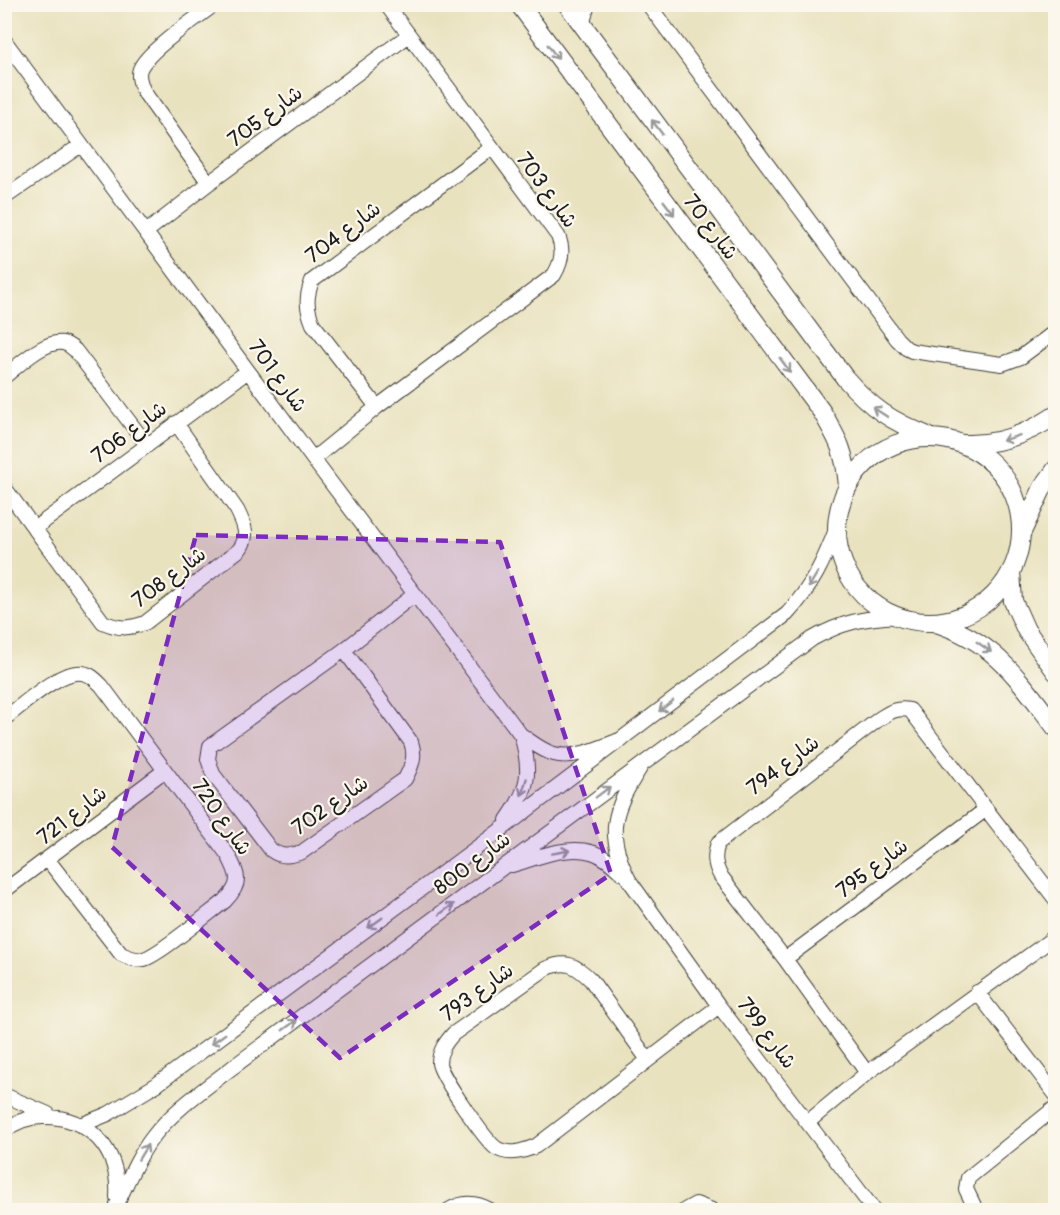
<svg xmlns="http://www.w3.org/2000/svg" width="1060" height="1215" font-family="Pangolin,'Playpen Sans Arabic',sans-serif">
  <rect width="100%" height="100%" fill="#fbf7ec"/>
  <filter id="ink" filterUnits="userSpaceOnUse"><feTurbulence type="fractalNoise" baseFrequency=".0167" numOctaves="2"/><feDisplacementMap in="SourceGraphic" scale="12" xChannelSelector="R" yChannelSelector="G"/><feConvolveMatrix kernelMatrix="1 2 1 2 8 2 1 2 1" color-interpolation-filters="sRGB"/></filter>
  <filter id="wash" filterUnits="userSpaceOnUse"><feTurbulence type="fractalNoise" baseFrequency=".008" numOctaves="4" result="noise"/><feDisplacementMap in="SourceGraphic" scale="24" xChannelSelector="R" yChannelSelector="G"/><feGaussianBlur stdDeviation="1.35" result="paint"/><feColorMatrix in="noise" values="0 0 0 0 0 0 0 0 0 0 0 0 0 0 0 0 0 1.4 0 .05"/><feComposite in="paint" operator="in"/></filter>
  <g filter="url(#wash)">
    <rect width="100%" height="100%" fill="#e9e2bf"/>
  </g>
  <g filter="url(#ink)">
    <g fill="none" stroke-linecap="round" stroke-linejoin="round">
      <g stroke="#3b3a34" stroke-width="16">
        <path id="minor" d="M 648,4 L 897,339 L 906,348 L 912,351 L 1002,364 L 1021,357 L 1056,331
          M 582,26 L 588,4
          M 4,40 L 313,459 L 521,735 C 532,742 542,751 554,754 C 575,760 603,746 622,739
          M 209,183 L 144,92 C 141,85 137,77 140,69 C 148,50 197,18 215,4
          M 4,198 L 81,145
          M 146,232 L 209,183 L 409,35
          M 4,377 C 18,366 44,340 63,343 C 68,344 71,347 75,350 L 147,445
          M 377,407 L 313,324 C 306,307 306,297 312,281 L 491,148
          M 313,459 L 377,407 L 554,275 C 562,262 564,250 558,236 L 386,4
          M 4,487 L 103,622 C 119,629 128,629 145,623 L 239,550 C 250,536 244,524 237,510 L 176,423
          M 35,528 L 248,371
          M 344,650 L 411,742 C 416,756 412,766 405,779 L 302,852 C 290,856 282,858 271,850 L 213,774 L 208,759 L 210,746 L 344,650 L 415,594
          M 4,719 C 23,705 59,670 82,673 C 91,674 96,680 102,686 L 228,855 C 239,876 242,883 225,901 C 209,913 159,955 144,959 C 136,961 128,957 121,954 L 48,860
          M 640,768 C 613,811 605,833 629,880 L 719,1006 L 874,1210
          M 507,820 C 529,789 532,772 521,735
          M 512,865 C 536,858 566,845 591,852 C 603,855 613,865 622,873
          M 4,891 L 164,771
          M 785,959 L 985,810
          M 977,992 L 1056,1095
          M 648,1060 L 591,980 C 575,964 566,960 545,969 L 453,1034 C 446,1042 439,1051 439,1063 C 440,1075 485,1140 496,1148 C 509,1156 524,1151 536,1146 L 719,1006
          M 867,1073 L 785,959 L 720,875 C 714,864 714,855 718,843 L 879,719 C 890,712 896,707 910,710 L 1056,900
          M 4,1095 L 48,1114
          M 808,1122 L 867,1073 L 1056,936
          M 81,1125 L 108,1114 L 156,1085 L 498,832 L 787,614 C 812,587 824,561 837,527
          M 4,1131 C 15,1122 29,1117 43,1117 C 90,1116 120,1151 117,1197
          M 117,1204 C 128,1181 137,1158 152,1138 C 173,1110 206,1088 233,1067 L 812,639 C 842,622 863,618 898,616
          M 449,1210 C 463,1201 476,1202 490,1210
          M 685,1210 L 696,1204 L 712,1210
          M 976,1210 L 966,1189 L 968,1178 L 1056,1107"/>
      </g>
      <g stroke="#3b3a34" stroke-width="20">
        <path id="major" d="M 519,4 L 822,412 C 839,441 845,452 848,486
          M 567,4 L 845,378 C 871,408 891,421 928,436
          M837 530a92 92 0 1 1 184 0a92 92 0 1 1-184 0Z
          M 965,444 C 999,445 1028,434 1056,415
          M 1021,534 L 1043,487 L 1056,469
          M 1011,571 L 1013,601 L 1026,630 L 1056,672
          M 936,623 C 996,642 1019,680 1056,728"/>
      </g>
      <use href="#minor" stroke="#fff" stroke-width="14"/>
      <use href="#major" stroke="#fff" stroke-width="18"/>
    </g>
    <defs><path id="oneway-shaft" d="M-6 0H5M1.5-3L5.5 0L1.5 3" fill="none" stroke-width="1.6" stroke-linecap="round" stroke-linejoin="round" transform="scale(1.5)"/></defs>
    <g stroke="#999">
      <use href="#oneway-shaft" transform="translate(553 52) rotate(53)"/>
      <use href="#oneway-shaft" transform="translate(657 127) rotate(-127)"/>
      <use href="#oneway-shaft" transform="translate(669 208) rotate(53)"/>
      <use href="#oneway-shaft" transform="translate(785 365) rotate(54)"/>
      <use href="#oneway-shaft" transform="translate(880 412) rotate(-147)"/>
      <use href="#oneway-shaft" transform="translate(1011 438) rotate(162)"/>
      <use href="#oneway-shaft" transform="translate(813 580) rotate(121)"/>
      <use href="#oneway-shaft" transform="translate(984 647) rotate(35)"/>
      <use href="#oneway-shaft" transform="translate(666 706) rotate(143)"/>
      <use href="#oneway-shaft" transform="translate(524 787) rotate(107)"/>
      <use href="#oneway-shaft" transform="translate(603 792) rotate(-37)"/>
      <use href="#oneway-shaft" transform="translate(561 852) rotate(-10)"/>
      <use href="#oneway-shaft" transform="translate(447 909) rotate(-36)"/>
      <use href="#oneway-shaft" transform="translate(375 923) rotate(144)"/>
      <use href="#oneway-shaft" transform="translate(290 1025) rotate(-36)"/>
      <use href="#oneway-shaft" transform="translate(218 1039) rotate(144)"/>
      <use href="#oneway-shaft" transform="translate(143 1152) rotate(-59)"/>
    </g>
  </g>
  <path fill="#7b2cbf" fill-opacity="0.2" stroke="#7b2cbf" stroke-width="4.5" stroke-dasharray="12 8" stroke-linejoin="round" d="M 196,535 L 500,542 L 611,874 L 340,1058 L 112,847 Z"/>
  <g text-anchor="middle" stroke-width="4.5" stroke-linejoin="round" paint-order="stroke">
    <g font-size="21" fill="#1c1c1c" stroke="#fbf7ec">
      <text transform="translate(265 116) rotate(-37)" y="7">شارع 705</text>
      <text transform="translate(547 190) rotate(54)" y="7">شارع 703</text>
      <text transform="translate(711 227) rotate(53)" y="7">شارع 70</text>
      <text transform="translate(343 232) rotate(-37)" y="7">شارع 704</text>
      <text transform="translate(278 376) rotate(54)" y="7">شارع 701</text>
      <text transform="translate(129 432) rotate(-37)" y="7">شارع 706</text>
      <text transform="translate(169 577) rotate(-37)" y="7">شارع 708</text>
      <text transform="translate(783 765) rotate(-37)" y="7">شارع 794</text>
      <text transform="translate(330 805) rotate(-35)" y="7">شارع 702</text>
      <text transform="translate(72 815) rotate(-38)" y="7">شارع 721</text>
      <text transform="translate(222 817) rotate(55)" y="7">شارع 720</text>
      <text transform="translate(472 863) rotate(-37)" y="7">شارع 800</text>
      <text transform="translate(872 868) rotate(-37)" y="7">شارع 795</text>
      <text transform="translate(477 992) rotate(-36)" y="7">شارع 793</text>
      <text transform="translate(767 1033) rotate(53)" y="7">شارع 799</text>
    </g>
  </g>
  <rect width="1060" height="1215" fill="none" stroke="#fbf7ec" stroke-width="24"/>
</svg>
